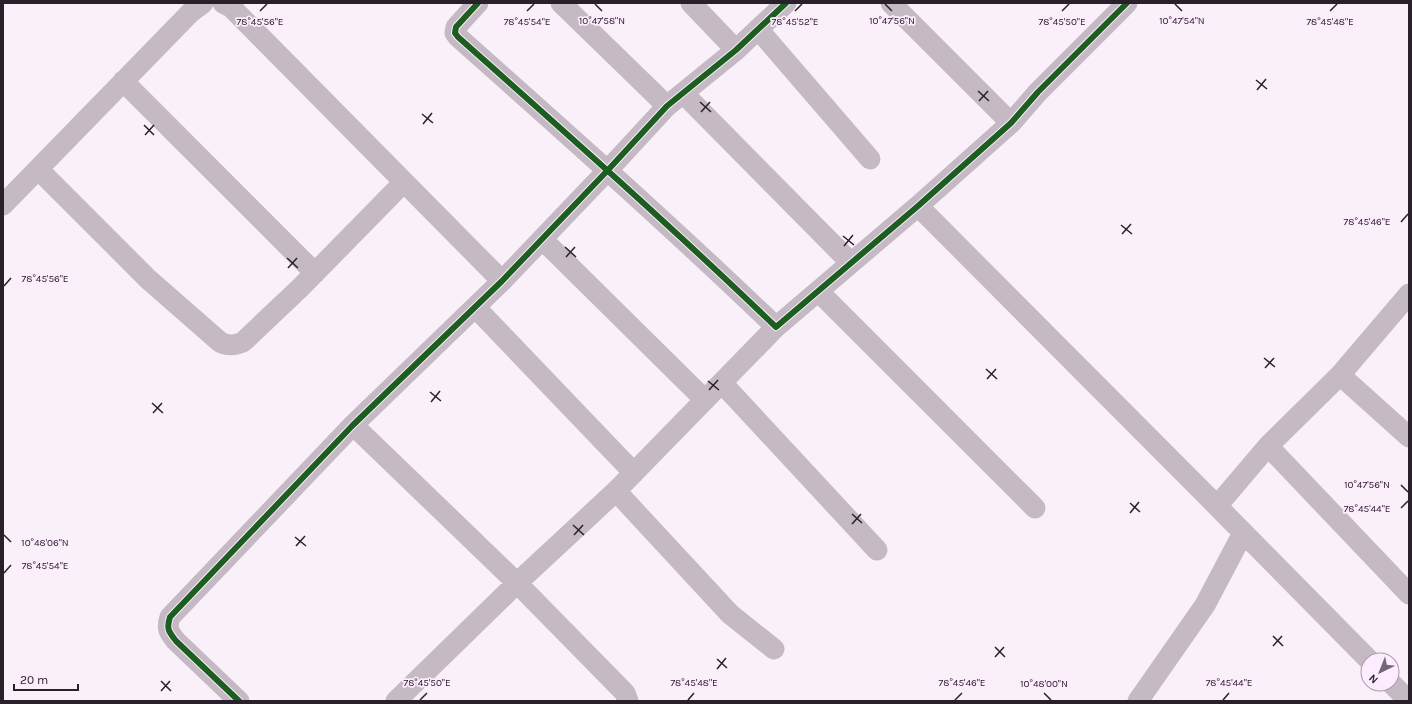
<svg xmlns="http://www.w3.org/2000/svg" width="1412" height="704" font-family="Karla,sans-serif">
  <rect width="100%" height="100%" fill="#f9f0f9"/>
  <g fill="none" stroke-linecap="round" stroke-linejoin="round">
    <path stroke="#c5bac3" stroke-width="21" d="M 223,3 L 231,7 L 502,281
      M 478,3 L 456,27 L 455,33 L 458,37 C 565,132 673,228 776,327 L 918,206 L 1011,123 L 1038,92 L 1127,3
      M 561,3 L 667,106
      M 691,3 L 736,50
      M 891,3 L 1011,123
      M 758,29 L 870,159
      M 123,81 L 315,273
      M 683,93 L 851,263
      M 38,169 L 148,279 L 220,342 C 228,346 234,346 243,342 L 300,288 L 403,183
      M 3,205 L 191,12 L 203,3
      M 918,206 L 1217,506 L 1268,446 L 1340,375 L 1409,294
      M 542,239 L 705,400
      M 818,291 L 1035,508
      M 475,307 L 634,473
      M 1340,375 L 1409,437
      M 722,383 L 877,550
      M 353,425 L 517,583 L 625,693 L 628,701
      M 1268,446 L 1409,594
      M 616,491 L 730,614 L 774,649
      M 1217,506 L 1369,660
      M 1392,684 L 1409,701
      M 239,701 L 176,641 C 169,632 166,629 170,617 L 353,425 L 502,281 L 608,170 L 667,106 L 736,50 L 786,3
      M 396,701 L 517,583 L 616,491 L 776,327
      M 1138,701 L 1205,605 L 1243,533"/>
    <g stroke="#fdecfd" stroke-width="8">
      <path id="cycleway" d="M 478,3 L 456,27 L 455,33 L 458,37 C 565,132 673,228 776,327 L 918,206 L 1011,123 L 1038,92 L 1127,3
        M 239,701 L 176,641 C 169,632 166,629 170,617 L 353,425 L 502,281 L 608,170 L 667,106 L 736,50 L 786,3"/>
    </g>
    <use href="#cycleway" stroke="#1b5e20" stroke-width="6"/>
  </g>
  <path fill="none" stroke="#2a202b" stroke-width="1.5" d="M 595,4 L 602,11M 885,4 L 892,11M 1175,4 L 1182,11M 260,11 L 267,4M 527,11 L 534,4M 795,11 L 802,4M 1062,11 L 1069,4M 1330,11 L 1337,4M 1256,80 L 1267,89M 1257,90 L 1266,79M 978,91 L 989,101M 979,101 L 988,91M 700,102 L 711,112M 701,112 L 710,102M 422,114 L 433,123M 423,124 L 432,113M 144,125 L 154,135M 145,135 L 154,125M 1401,222 L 1408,214M 1121,225 L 1132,234M 1122,234 L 1131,224M 843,236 L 854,245M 844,246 L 853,235M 565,247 L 576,257M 566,257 L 575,247M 287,258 L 298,268M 288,268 L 297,258M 4,286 L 11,278M 1264,358 L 1275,367M 1265,368 L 1274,358M 986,369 L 997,379M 987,379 L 996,369M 708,381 L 719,390M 709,390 L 718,380M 430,392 L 441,401M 431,402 L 440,391M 152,403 L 163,413M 153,413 L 162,403M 1401,485 L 1408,492M 1130,503 L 1140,512M 1401,508 L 1408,501M 1130,513 L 1139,502M 852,514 L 862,523M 852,524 L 861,514M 573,525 L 584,535M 4,535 L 11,542M 574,535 L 583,525M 295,537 L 306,546M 296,546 L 305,536M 4,573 L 11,565M 1273,636 L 1283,646M 1273,646 L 1282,636M 995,647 L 1005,657M 995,657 L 1004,647M 717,659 L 727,668M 717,669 L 726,658M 161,681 L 171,691M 161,691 L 170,681M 1044,693 L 1051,700M 420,700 L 427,693M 688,700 L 694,693M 955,700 L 962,693M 1223,700 L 1229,693"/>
  <g font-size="10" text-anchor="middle" fill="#2a202b" stroke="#fdecfd" stroke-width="3.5" stroke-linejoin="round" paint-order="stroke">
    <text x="602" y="24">10°47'58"N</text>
    <text x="892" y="24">10°47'56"N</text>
    <text x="1182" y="24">10°47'54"N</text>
    <text x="1062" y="25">78°45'50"E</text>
    <text x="260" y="25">78°45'56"E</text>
    <text x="527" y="25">78°45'54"E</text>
    <text x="795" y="25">78°45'52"E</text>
    <text x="1330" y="25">78°45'48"E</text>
    <text x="1367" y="225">78°45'46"E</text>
    <text x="45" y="282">78°45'56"E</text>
    <text x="1367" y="488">10°47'56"N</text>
    <text x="1367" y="512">78°45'44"E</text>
    <text x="45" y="546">10°48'06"N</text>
    <text x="45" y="569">78°45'54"E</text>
    <text x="427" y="686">78°45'50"E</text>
    <text x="694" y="686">78°45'48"E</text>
    <text x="962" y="686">78°45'46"E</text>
    <text x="1229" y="686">78°45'44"E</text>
    <text x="1044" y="687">10°48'00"N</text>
  </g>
  <rect width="1412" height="704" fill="none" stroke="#2a202b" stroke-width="8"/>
  <g transform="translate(1380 672) rotate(223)"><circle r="19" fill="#fdecfd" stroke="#a99aa9"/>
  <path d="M0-3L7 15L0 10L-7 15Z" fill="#726973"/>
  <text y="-6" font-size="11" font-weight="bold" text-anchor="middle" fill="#2a202b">N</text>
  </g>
  <path d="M14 684v6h64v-6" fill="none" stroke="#2a202b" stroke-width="2"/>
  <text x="20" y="684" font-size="12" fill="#2a202b" stroke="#fdecfd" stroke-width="3" paint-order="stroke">20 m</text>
</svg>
